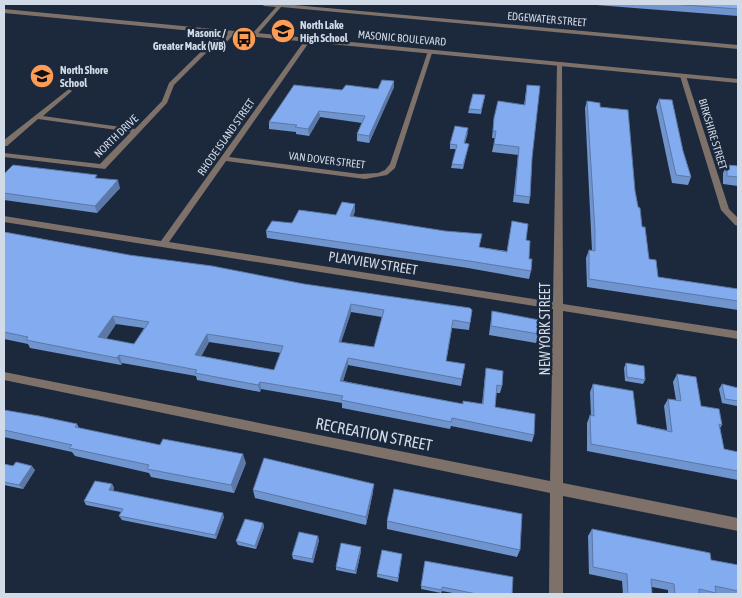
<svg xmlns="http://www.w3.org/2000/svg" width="742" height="598" font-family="'Asap Condensed',sans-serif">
  <rect width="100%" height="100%" fill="#1c283b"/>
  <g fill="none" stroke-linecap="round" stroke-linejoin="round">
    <path fill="#7d716a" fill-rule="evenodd" d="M 262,4 L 283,4 L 738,45 L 738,49 L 281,7 L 256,36 L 252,36 L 252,34 L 276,7 L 264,6 Z
      M 221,32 L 226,33 L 215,44 L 220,43 L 230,32 L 235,33 L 224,45 L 210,49 L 174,85 L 167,103 L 105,169 L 4,157 L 4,153 L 100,164 L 131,132 L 38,119 L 7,146 L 4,146 L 4,140 L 69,89 L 72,91 L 71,92 L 43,116 L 135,129 L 162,101 L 169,83 Z
      M 307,39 L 310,41 L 229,157 L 360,174 L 378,173 L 385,170 L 390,164 L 428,51 L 433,50 L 395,168 L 387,175 L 365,179 L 226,161 L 169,242 L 553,302 L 557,63 L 562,62 L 563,304 L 738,331 L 738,339 L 563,311 L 563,483 L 738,518 L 738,531 L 563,496 L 563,594 L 549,594 L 550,493 L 4,380 L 4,372 L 550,481 L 553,309 L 4,222 L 4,216 L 161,241 L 305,40 Z
      M 683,74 L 686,76 L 729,209 L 738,218 L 738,226 L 735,225 L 721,210 L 680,76 Z"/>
    <path fill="#7d716a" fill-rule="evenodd" d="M 4,9 L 738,79 L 738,83 L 4,13 Z"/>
  </g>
  <path fill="#7094ce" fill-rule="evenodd" d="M 584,4 L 738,4 L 738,16 L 634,8 Z
    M 394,81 L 394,87 L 369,143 L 357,141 L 357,134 L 362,123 L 320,117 L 309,136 L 296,134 L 296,132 L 269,129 L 269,122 L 342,90 L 378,89 Z
    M 527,85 L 532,158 L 530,197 L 529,204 L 513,202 L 518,155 L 492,152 L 495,138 L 492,138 L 494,118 L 524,105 Z
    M 485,95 L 481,114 L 468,113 L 469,109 Z
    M 659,99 L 691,177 L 688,185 L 672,183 L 656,107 Z
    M 587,101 L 600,107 L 635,191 L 649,259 L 658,277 L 738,289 L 738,310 L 587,287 L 586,258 L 589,250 L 592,251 L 585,108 Z
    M 468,132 L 465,143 L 468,148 L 463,169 L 451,168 L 456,149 L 450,149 L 450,144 Z
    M 727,165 L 738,166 L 738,186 L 723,184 L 723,173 Z
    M 4,174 L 98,178 L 120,188 L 97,213 L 4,200 Z
    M 355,211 L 353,217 L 479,247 L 507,251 L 512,221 L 526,240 L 531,271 L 529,279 L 468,268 L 267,238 L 266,231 L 336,215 Z
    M 4,232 L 129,255 L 304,284 L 472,310 L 469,330 L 452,328 L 446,361 L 465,364 L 461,386 L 348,365 L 343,381 L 463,404 L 482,404 L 485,376 L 486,368 L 502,386 L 500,393 L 496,393 L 495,407 L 534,435 L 532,442 L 451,426 L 450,429 L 342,408 L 342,403 L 261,389 L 260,392 L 197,380 L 196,376 L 122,363 L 121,365 L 30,348 L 28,344 L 4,339 ZM 351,312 L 382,317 L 374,347 L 341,342 ZM 116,324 L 144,328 L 134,344 L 106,339 ZM 209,342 L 281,353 L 274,370 L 201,356 Z
    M 492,311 L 539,334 L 536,343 L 489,335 Z
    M 626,363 L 645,380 L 643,384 L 625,381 L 624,368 Z
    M 677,374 L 701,406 L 722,425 L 720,428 L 724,449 L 738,452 L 738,480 L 587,451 L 587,423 L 590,415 L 591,416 L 590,392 L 593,384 L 637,424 L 667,430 L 664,406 L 668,399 L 676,400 L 673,382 Z
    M 722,384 L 738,388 L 738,412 L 737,406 L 722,403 L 719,389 Z
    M 4,410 L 77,424 L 79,428 L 246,463 L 234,493 L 151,477 L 149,473 L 75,456 L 72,452 L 4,437 Z
    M 4,464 L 35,470 L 23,489 L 4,485 Z
    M 112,484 L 114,488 L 113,491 L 224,517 L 216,539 L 122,520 L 119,516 L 121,512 L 86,505 L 84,501 Z
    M 253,490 L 373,492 L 366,525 L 255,498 Z
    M 387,521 L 520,550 L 517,557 L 387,529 Z
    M 263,523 L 264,527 L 256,549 L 238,545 L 236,541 Z
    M 592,529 L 711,560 L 738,565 L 738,594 L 668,594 L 668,590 L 652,587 L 652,594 L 623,594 L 622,581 L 589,574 L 588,536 Z
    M 319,540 L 313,563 L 293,559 L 292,555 Z
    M 361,547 L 361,551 L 356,574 L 336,570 L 336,567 Z
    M 402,554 L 398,582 L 377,577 L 377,574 Z
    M 425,561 L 512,594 L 458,594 L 442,591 L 441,593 L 421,589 Z"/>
  <path fill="#5b78a7" d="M 394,81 L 394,87 L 369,143 L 369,136 Z
    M 319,111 L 320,117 L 309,136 L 308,129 Z
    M 118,180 L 120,188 L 97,213 L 95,206 Z
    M 355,204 L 355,211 L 350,224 L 350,216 Z
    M 351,304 L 351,312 L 339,349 L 339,342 Z
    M 113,316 L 116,324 L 102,345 L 98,337 Z
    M 207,334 L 209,342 L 198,363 L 195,355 Z
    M 119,355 L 122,363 L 121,365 L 117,358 Z
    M 348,358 L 348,365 L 341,388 L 340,381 Z
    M 260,382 L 261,389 L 260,392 L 258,385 Z
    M 243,454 L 246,463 L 234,493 L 231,485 Z
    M 32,466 L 35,470 L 23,489 L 19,485 Z
    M 112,484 L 114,488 L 111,494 L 109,490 Z
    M 374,484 L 373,492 L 366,525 L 366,517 Z
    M 223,513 L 224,517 L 216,539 L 215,535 Z
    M 263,523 L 264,527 L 256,549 L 255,546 Z
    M 318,536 L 319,540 L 313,563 L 312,559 Z
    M 361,547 L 361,551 L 356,574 L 355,571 Z"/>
  <path fill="#82acef" stroke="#5b78a7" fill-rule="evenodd" d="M 671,4 L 738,4 L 738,9 Z
    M 382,80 L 394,81 L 369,136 L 357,134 L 365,116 L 319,111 L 308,129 L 295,127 L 297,125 L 269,122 L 294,85 L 342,90 L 346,85 L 378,89 Z
    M 527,85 L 540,86 L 532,158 L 530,197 L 515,195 L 519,147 L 494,144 L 496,131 L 493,131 L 494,118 L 498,101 L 525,105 Z
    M 473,94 L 485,95 L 481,110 L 469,109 Z
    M 659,99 L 672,100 L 683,151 L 691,177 L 676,175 Z
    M 587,101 L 600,103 L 600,107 L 628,110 L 635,191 L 638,207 L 640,208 L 642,227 L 645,227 L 649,259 L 656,260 L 658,277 L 738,289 L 738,301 L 589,279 L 589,250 L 595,251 L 595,231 Z
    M 455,126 L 468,128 L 464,143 L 469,144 L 463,165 L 452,164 L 457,145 L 450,144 Z
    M 13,165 L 97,175 L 95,178 L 118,180 L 95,206 L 4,193 L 4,174 Z
    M 727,165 L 738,166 L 738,177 L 727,176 Z
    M 342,202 L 355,204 L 350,216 L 445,231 L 482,234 L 479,247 L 507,252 L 512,221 L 528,224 L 526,240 L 530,241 L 529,259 L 532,259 L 531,271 L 469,261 L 266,231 L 272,221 L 292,223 L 299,210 L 336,215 Z
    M 4,232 L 129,255 L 212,266 L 304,284 L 470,308 L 472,310 L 470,323 L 453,320 L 446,361 L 465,364 L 462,379 L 348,358 L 340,381 L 463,404 L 463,401 L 483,404 L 486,368 L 503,371 L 502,386 L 497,385 L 495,407 L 535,414 L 534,435 L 452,418 L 451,422 L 341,400 L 343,396 L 260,382 L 258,385 L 195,373 L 197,370 L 119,355 L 117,358 L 26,340 L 28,337 L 4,332 ZM 351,304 L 384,310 L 374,347 L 339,342 ZM 113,316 L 149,322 L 134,344 L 98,337 ZM 207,334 L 283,346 L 274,370 L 195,355 Z
    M 492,311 L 539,320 L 539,334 L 491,326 Z
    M 626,363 L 644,366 L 645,380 L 627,377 Z
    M 677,374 L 696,377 L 701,406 L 719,409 L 722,425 L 719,424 L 724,449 L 738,452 L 738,471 L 591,444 L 590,415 L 594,416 L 593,384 L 633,391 L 637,424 L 672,432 L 668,399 L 681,401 Z
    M 722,384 L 738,388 L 738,401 L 725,399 Z
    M 4,410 L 39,416 L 77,424 L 75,427 L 160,445 L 163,439 L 243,454 L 231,485 L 147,469 L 149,465 L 69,448 L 72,445 L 4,430 Z
    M 264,458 L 374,484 L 366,517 L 253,490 Z
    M 16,462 L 32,466 L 19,485 L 4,482 L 4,464 L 13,466 Z
    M 95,481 L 112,484 L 109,490 L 223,513 L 215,535 L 119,516 L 123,509 L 84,501 Z
    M 394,489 L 522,514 L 520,550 L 387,521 Z
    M 245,519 L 263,523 L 255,546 L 236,541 Z
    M 592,529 L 710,553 L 711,560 L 738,565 L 738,591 L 715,586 L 716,593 L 699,589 L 699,594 L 675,594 L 674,584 L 651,579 L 652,594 L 628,594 L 627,574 L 593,567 Z
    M 299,532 L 318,536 L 312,559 L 292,555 Z
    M 341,543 L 361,547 L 355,571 L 336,567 Z
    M 382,550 L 402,554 L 398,578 L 377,574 Z
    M 425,561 L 513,577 L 512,594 L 477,594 L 442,587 L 442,590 L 421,586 Z"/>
  <defs>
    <g id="school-disc" transform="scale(1.25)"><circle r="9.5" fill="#fd9d55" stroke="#1c283b"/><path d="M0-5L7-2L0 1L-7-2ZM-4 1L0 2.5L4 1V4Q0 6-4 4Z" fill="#111"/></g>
    <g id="bus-disc" transform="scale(1.25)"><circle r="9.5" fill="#fd9d55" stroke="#1c283b"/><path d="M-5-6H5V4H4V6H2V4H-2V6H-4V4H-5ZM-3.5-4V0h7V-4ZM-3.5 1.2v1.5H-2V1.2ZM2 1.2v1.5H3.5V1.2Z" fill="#111"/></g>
  </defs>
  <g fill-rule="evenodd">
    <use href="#school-disc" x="283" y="31"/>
    <use href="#bus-disc" x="244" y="39"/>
    <use href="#school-disc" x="42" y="76"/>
  </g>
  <g text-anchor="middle" stroke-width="5" stroke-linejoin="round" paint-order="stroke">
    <g font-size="11" fill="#d1dae7" stroke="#1c283b">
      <text transform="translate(547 19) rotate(5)" y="4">EDGEWATER STREET</text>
      <text transform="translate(402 38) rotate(5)" y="4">MASONIC BOULEVARD</text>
      <text transform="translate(713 134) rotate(73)" y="4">BIRKSHIRE STREET</text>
      <text transform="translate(116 136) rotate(-44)" y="4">NORTH DRIVE</text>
      <text transform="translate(226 137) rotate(-55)" y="4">RHODE ISLAND STREET</text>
      <text transform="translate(327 160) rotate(7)" y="4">VAN DOVER STREET</text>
    </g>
    <g font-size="11" font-weight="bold" fill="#d1dae7" stroke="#1c283b" text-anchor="start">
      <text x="300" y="29">North Lake<tspan x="300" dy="13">High School</tspan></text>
      <text x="226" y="37" text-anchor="end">Masonic /<tspan x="226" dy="13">Greater Mack (WB)</tspan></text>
      <text x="60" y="74">North Shore<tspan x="60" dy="13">School</tspan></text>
    </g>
    <g font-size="14" fill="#d1dae7" stroke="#1c283b">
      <text transform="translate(373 263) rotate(9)" y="5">PLAYVIEW STREET</text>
      <text transform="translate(545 329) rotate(-90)" y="5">NEW YORK STREET</text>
    </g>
    <g font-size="16" fill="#d1dae7" stroke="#1c283b">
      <text transform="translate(374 434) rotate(11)" y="6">RECREATION STREET</text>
    </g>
  </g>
  <rect width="742" height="598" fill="none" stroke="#d1dae7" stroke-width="10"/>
</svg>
